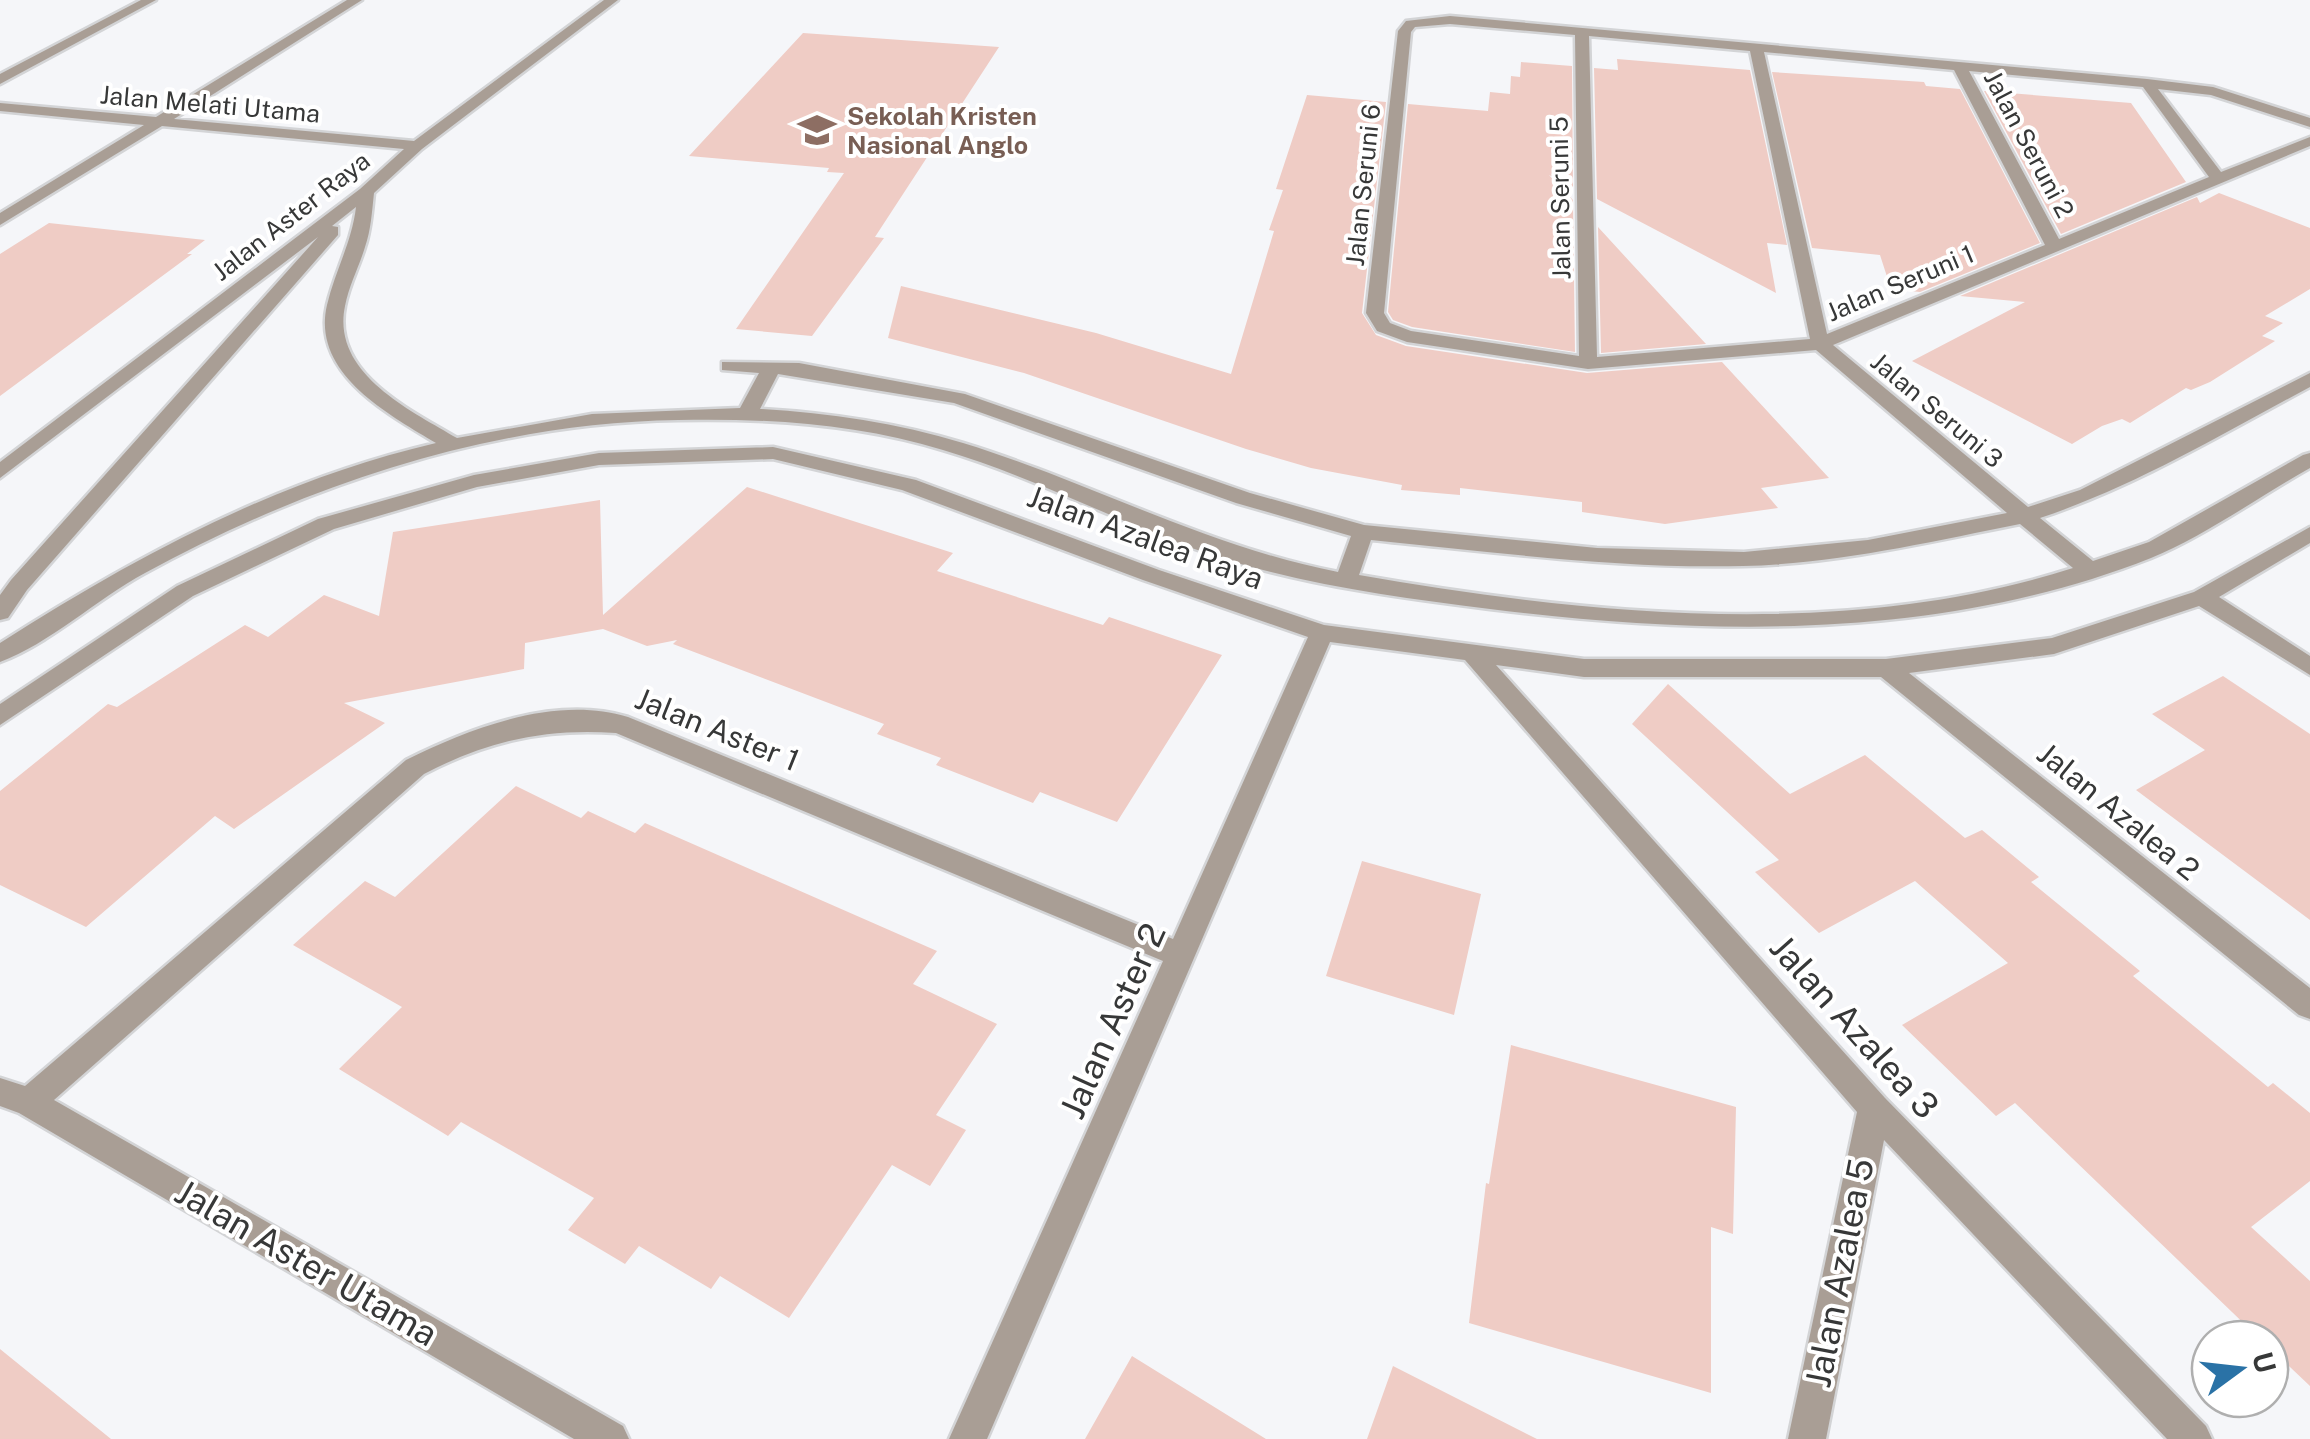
<svg xmlns="http://www.w3.org/2000/svg" width="2310" height="1439" font-family="'Public Sans',sans-serif">
  <rect width="100%" height="100%" fill="#f5f6f9"/>
  <path fill="#efccc5" d="M 803,33 L 999,47 L 875,237 L 884,238 L 812,336 L 736,329 L 844,173 L 827,172 L 829,168 L 689,156 Z
    M 1617,59 L 1750,70 L 1787,245 L 1767,243 L 1776,293 L 1597,199 L 1594,68 L 1618,70 Z
    M 1521,62 L 1572,66 L 1573,187 L 1549,175 L 1573,200 L 1575,352 L 1412,327 L 1393,320 L 1388,312 L 1408,104 L 1488,111 L 1490,92 L 1510,94 L 1511,76 L 1520,77 Z
    M 1772,72 L 1924,82 L 1926,86 L 1960,89 L 2040,243 L 1920,292 L 1891,289 L 1880,255 L 1812,248 Z
    M 1984,91 L 2131,103 L 2186,182 L 2061,234 Z
    M 1307,95 L 1386,102 L 1362,313 L 1376,335 L 1406,346 L 1587,373 L 1722,362 L 1829,478 L 1761,488 L 1778,508 L 1665,524 L 1582,512 L 1582,502 L 1460,488 L 1460,495 L 1401,490 L 1402,485 L 1311,468 L 1246,449 L 1024,373 L 888,338 L 901,286 L 1096,333 L 1231,374 L 1274,231 L 1269,230 L 1283,190 L 1276,189 Z
    M 2219,193 L 2310,228 L 2310,289 L 2265,316 L 2283,323 L 2262,336 L 2275,341 L 2210,382 L 2191,390 L 2186,388 L 2130,423 L 2122,419 L 2102,426 L 2072,444 L 1912,361 L 2025,302 L 1960,296 L 2197,197 L 2200,203 Z
    M 49,223 L 205,240 L 187,254 L 192,254 L 0,396 L 0,254 Z
    M 1598,227 L 1631,263 L 1706,344 L 1601,353 Z
    M 747,487 L 953,553 L 937,571 L 1103,625 L 1109,617 L 1222,655 L 1117,822 L 1040,792 L 1033,803 L 936,765 L 941,758 L 877,734 L 884,724 L 673,644 L 677,640 L 647,646 L 603,629 L 525,643 L 524,669 L 344,703 L 385,723 L 234,829 L 215,816 L 86,927 L 0,885 L 0,791 L 108,704 L 117,707 L 245,625 L 268,637 L 324,595 L 379,616 L 393,532 L 600,500 L 603,615 Z
    M 2223,676 L 2310,734 L 2310,920 L 2136,790 L 2205,750 L 2152,714 Z
    M 1668,684 L 1790,794 L 1865,755 L 1965,838 L 1982,830 L 2039,877 L 2031,882 L 2140,971 L 2133,976 L 2268,1087 L 2273,1083 L 2310,1113 L 2310,1181 L 2251,1227 L 2310,1281 L 2310,1386 L 2270,1348 L 2270,1339 L 2260,1339 L 2015,1103 L 1996,1116 L 1902,1025 L 2008,963 L 1915,881 L 1819,933 L 1755,872 L 1779,860 L 1632,724 Z
    M 516,786 L 581,818 L 588,811 L 635,833 L 645,823 L 937,951 L 913,984 L 997,1024 L 936,1115 L 966,1130 L 930,1186 L 892,1165 L 789,1318 L 720,1276 L 711,1289 L 639,1246 L 625,1264 L 568,1230 L 594,1198 L 461,1122 L 448,1136 L 339,1069 L 402,1007 L 293,945 L 365,881 L 395,897 Z
    M 1362,861 L 1481,894 L 1454,1015 L 1326,976 Z
    M 1511,1045 L 1736,1107 L 1733,1234 L 1711,1227 L 1711,1393 L 1469,1323 L 1486,1183 L 1489,1184 Z
    M 0,1349 L 111,1439 L 0,1439 Z
    M 1132,1356 L 1266,1439 L 1085,1439 Z
    M 1393,1366 L 1537,1439 L 1367,1439 Z"/>
  <g fill="none" stroke-linecap="round" stroke-linejoin="round">
    <g stroke="#d3d4d6" stroke-width="5">
      <path id="street" d="M 141,0 L 156,0 L 0,84 L 0,74 Z
        M 347,0 L 362,0 L 174,119 L 414,141 L 604,0 L 618,0 L 422,149 L 374,193 C 372,211 371,230 365,247 C 359,267 349,285 345,306 C 331,373 410,410 457,438 L 592,414 L 740,408 L 759,373 L 722,370 L 722,362 L 799,363 L 965,394 L 1250,493 L 1364,525 L 1597,548 L 1744,552 L 1868,540 L 2007,513 L 1816,350 L 1588,369 L 1407,342 L 1377,331 L 1366,313 L 1398,31 L 1406,21 L 1450,16 L 2147,79 L 2213,87 L 2310,118 L 2310,127 L 2211,95 L 2158,89 L 2221,172 L 2310,137 L 2310,146 L 1833,345 L 2028,507 L 2080,490 L 2310,373 L 2310,387 C 2222,434 2136,486 2040,518 L 2093,561 L 2149,542 L 2303,455 L 2310,453 L 2310,468 C 2262,495 2201,538 2151,558 C 1941,641 1711,636 1490,609 C 1401,598 1313,586 1227,560 C 1130,529 1041,479 943,450 C 858,424 767,418 678,420 C 491,423 308,484 145,573 C 97,599 49,644 0,662 L 0,643 C 138,555 275,481 436,443 C 388,414 311,373 327,305 C 335,271 352,242 356,207 L 332,226 L 338,227 L 338,235 L 27,590 L 8,618 L 0,620 L 0,595 L 11,580 L 318,237 L 0,478 L 0,462 L 360,189 L 404,149 L 162,126 L 0,225 L 0,213 L 144,125 L 0,111 L 0,103 L 156,117 ZM 1450,24 L 1575,35 L 1579,356 L 1411,331 L 1390,323 L 1384,313 L 1411,32 L 1415,27 ZM 1589,36 L 1750,51 L 1810,339 L 1597,357 ZM 1764,52 L 1954,70 L 2045,245 L 1827,334 ZM 1969,71 L 2143,87 L 2209,177 L 2059,239 ZM 778,374 L 954,403 L 1236,503 L 1351,536 L 1338,572 C 1205,546 1090,482 963,443 C 897,423 828,413 760,409 ZM 2020,524 L 2073,568 C 1846,641 1589,615 1359,575 L 1371,540 C 1494,552 1619,569 1743,566 C 1836,564 1929,542 2020,524 Z
        M 773,447 L 916,480 L 1159,570 L 1324,625 L 1584,659 L 1886,659 L 2052,638 L 2194,592 L 2310,527 L 2310,543 L 2219,597 L 2310,656 L 2310,675 L 2199,606 L 2054,654 L 1909,673 L 2310,988 L 2310,1019 L 2299,1015 L 1881,677 L 1584,677 L 1496,665 L 1885,1098 L 2206,1426 L 2212,1439 L 2167,1439 L 1884,1140 L 1826,1439 L 1788,1439 L 1857,1112 L 1465,660 L 1330,642 L 987,1439 L 949,1439 L 1163,961 L 616,733 C 545,728 487,741 424,774 L 54,1100 L 623,1426 L 629,1439 L 574,1439 L 19,1113 L 0,1106 L 0,1078 L 25,1086 L 406,760 C 470,728 555,695 628,717 L 1173,939 L 1308,637 L 1143,580 L 902,490 L 773,459 L 599,465 L 477,487 L 334,529 L 193,596 L 0,725 L 0,704 L 177,586 L 318,519 L 474,475 L 599,453 Z"/>
    </g>
    <use href="#street" fill="#a99e95" fill-rule="evenodd"/>
  </g>
  <defs>
    <g id="school-bare" transform="scale(3)"><path d="M0-5L7-2L0 1L-7-2ZM-4 1L0 2.5L4 1V4Q0 6-4 4Z" fill="#8d6e63" stroke="#fff" stroke-width="2.5" paint-order="stroke"/></g>
  </defs>
  <g fill-rule="evenodd">
    <use href="#school-bare" x="817" y="130"/>
  </g>
  <g text-anchor="middle" stroke-width="8" stroke-linejoin="round" paint-order="stroke">
    <g font-size="25" fill="#373838" stroke="#fff">
      <text transform="translate(210 104) rotate(5)" y="9">Jalan Melati Utama</text>
      <text transform="translate(2029 144) rotate(62)" y="9">Jalan Seruni 2</text>
      <text transform="translate(1363 185) rotate(-84)" y="9">Jalan Seruni 6</text>
      <text transform="translate(1560 198) rotate(-91)" y="9">Jalan Seruni 5</text>
      <text transform="translate(291 216) rotate(-38)" y="9">Jalan Aster Raya</text>
      <text transform="translate(1900 283) rotate(-23)" y="9">Jalan Seruni 1</text>
      <text transform="translate(1937 410) rotate(40)" y="9">Jalan Seruni 3</text>
    </g>
    <g font-size="25" font-weight="bold" fill="#785e54" stroke="#fff" text-anchor="start">
      <text x="847" y="125">Sekolah Kristen<tspan x="847" dy="29">Nasional Anglo</tspan></text>
    </g>
    <g font-size="30" fill="#373838" stroke="#fff">
      <text transform="translate(1145 538) rotate(20)" y="10">Jalan Azalea Raya</text>
      <text transform="translate(717 730) rotate(22)" y="10">Jalan Aster 1</text>
      <text transform="translate(2118 812) rotate(39)" y="10">Jalan Azalea 2</text>
    </g>
    <g font-size="35" fill="#373838" stroke="#fff">
      <text transform="translate(1113 1021) rotate(-66)" y="12">Jalan Aster 2</text>
      <text transform="translate(1854 1027) rotate(48)" y="12">Jalan Azalea 3</text>
      <text transform="translate(306 1263) rotate(30)" y="12">Jalan Aster Utama</text>
      <text transform="translate(1840 1273) rotate(-79)" y="12">Jalan Azalea 5</text>
    </g>
  </g>
  <g transform="translate(2240 1369) rotate(75)"><circle r="48" fill="#ffffff" stroke="#afafaf" stroke-width="2.5"/>
  <path d="M0-8L18 38L0 25L-18 38Z" fill="#2a72a6"/>
  <text y="-15" font-size="28" font-weight="bold" text-anchor="middle" fill="#373838">U</text>
  </g>
</svg>
